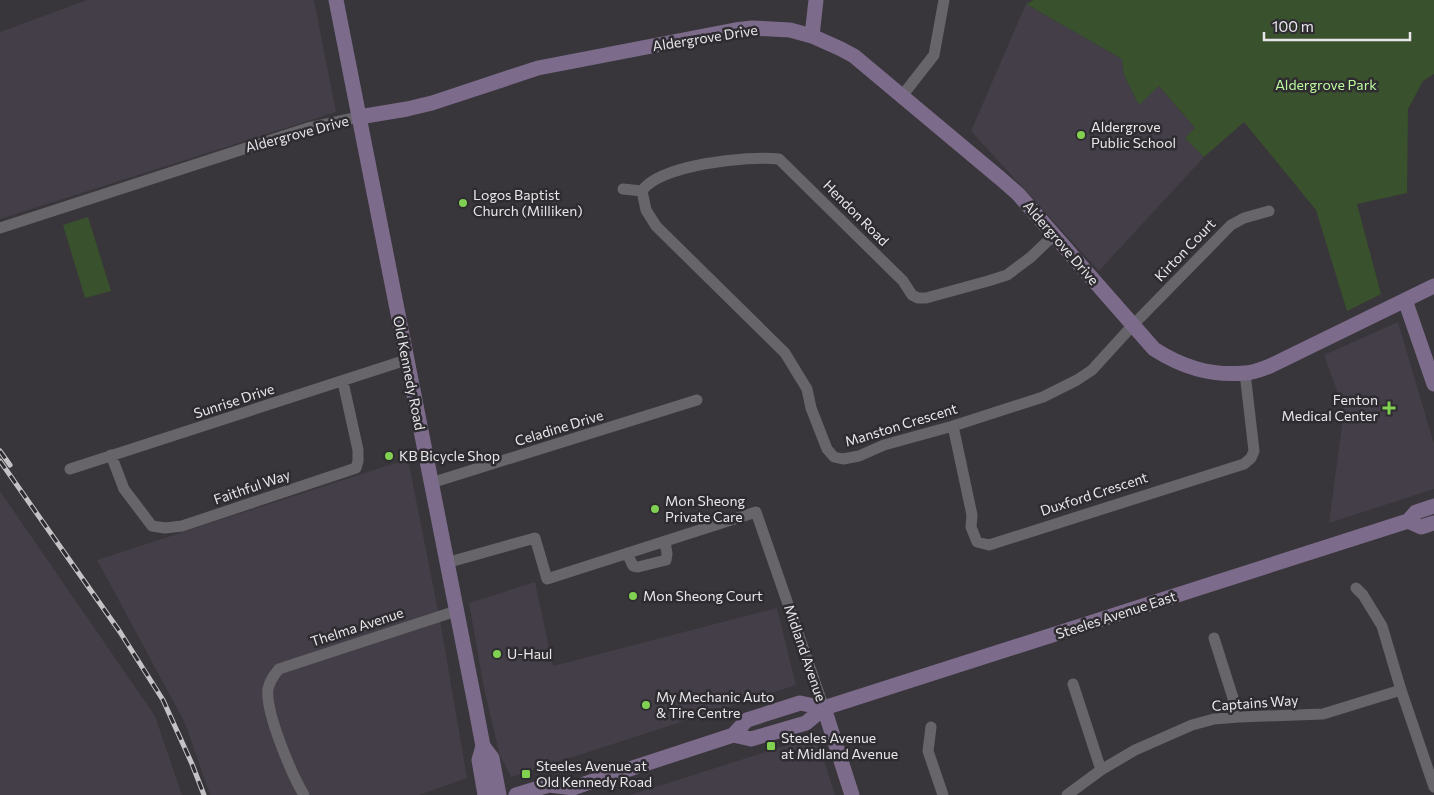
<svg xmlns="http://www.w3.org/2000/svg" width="1434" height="795" font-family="Commissioner,sans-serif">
  <rect width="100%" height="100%" fill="#38363a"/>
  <path fill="#433e47" d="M 87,0 L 314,0 L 336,112 L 0,219 L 0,32 Z
    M 1026,4 L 1122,59 L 1124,75 L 1139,105 L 1158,85 L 1195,128 L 1185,138 L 1204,157 L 1099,271 L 971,131 Z
    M 1398,322 L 1434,444 L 1434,489 L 1329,523 L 1344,410 L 1324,355 Z
    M 408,459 L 441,626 L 467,778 L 419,795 L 210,795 L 185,723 L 97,560 Z
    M 0,491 L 155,716 L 182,795 L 0,795 Z
    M 535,582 L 553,666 L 777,608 L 796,685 L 511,777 L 500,756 L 484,688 L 469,603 Z
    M 816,736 L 835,795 L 630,795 Z"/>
  <path fill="#39512d" d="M 1034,0 L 1434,0 L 1434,74 L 1423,81 L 1408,109 L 1407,193 L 1357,204 L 1381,294 L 1347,311 L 1316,210 L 1244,122 L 1204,157 L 1185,138 L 1195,128 L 1159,86 L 1139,105 L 1124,75 L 1122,59 L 1026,4 Z
    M 88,217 L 111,291 L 85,298 L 63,225 Z"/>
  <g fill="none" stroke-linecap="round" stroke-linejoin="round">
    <path stroke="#676569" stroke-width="11" d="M 902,96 L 934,55 L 944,0
      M 623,189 L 642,191
      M 642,191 L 646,210 L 656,226 L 785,353 L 807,389 L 811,408 L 827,449 L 834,457 L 843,459 L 859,456 L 884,445 L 953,426 L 1043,397 L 1077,380 L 1092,370 L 1133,325 L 1231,225 L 1244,218 L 1269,211
      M 642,191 C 659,165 748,155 779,159 L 903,281 L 912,295 L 918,298 L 926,298 L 988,281 L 1007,275 L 1031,257 L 1054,235
      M 0,228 L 308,128 L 359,117
      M 953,426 L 972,515 L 971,527 L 977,542 L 989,545 L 1244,464 L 1251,458 L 1254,451 L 1245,373
      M 111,455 L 124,489 L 152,526 L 165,528 L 182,526 L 356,468 L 358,461 L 358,450 L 343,382
      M 70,469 L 406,360
      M 431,483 L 697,400
      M 627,553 L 633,566 L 638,567 L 666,560 L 667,554 L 665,541
      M 446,563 L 535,538 L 547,579 L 756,512 L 824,708
      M 1356,588 L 1363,595 L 1382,626 L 1401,690 L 1434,787
      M 1214,638 L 1239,717
      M 1073,684 L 1101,770
      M 931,727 L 928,751 L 943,795
      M 304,795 C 292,775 265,712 268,689 C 270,680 274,675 279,669 L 456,611
      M 1067,795 L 1101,770 L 1135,750 L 1192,725 L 1214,719 L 1239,717 L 1323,714 L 1401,690"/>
    <path stroke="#7d6b8c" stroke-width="15" d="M 336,0 L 475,704 L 483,746 L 492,758 L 499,795
      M 812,36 L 816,0
      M 359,117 L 407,109 L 432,103 L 538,68 L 735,30 L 752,28 L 790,30 L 812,36 L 841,49 L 854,56 L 1001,179 L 1018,194 L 1154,349 C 1182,367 1210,376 1244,373 C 1252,373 1262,369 1270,366 L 1434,286
      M 1405,300 L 1434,384
      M 1408,521 L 1421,527 L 1434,523
      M 824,708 L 852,795
      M 733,735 L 751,739 L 806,723 L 824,708 L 1408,521 L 1416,512 L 1434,506
      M 483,746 L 479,760 L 485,795
      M 516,795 L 549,785 L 573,788 L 590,782 L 733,735 L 747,720 L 800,703 L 824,708"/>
    <g stroke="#c4c2c5" stroke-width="5">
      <path id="rail" d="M 0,451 L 10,465
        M 0,461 L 120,632 L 163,700 L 192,764 L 204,795"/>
    </g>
    <use href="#rail" stroke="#2e2c30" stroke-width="3" stroke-dasharray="9" stroke-linecap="butt"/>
  </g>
  <g fill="#80d051" stroke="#2e2c30" stroke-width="2">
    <circle cx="1081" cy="135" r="5"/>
    <circle cx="463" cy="203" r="5"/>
    <path d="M1386.5 400.5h5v5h5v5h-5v5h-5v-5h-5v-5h5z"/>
    <circle cx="389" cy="456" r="5"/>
    <circle cx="655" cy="509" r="5"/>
    <circle cx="633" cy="596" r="5"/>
    <circle cx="497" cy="654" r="5"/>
    <circle cx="646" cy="705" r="5"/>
    <rect x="766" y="741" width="10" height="10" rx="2.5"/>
    <rect x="521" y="769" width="10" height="10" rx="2.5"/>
  </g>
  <g text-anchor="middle" stroke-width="5" stroke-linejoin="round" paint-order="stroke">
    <g font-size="14" fill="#e8e6e9" stroke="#2e2c30">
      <text transform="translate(705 38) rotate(-9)" y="5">Aldergrove Drive</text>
      <text transform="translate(297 134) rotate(-15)" y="5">Aldergrove Drive</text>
      <text transform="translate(856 213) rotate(45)" y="5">Hendon Road</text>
      <text transform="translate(1061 243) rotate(49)" y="5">Aldergrove Drive</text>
      <text transform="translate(1185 250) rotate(-46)" y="5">Kirton Court</text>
      <text transform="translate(409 373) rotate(79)" y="5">Old Kennedy Road</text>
      <text transform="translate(234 401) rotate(-18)" y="5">Sunrise Drive</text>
      <text transform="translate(901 425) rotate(-17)" y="5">Manston Crescent</text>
      <text transform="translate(559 428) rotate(-17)" y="5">Celadine Drive</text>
      <text transform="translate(252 487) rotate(-19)" y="5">Faithful Way</text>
      <text transform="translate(1094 494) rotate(-18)" y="5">Duxford Crescent</text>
      <text transform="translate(1116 615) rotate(-18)" y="5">Steeles Avenue East</text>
      <text transform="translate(357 627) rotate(-18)" y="5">Thelma Avenue</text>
      <text transform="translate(805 653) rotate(71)" y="5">Midland Avenue</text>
      <text transform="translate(1255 703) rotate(-4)" y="5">Captains Way</text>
    </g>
    <g font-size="14" fill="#bcf99e" stroke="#2e2c30">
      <text x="1326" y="90">Aldergrove Park</text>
    </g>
    <g font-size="14" fill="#e8e6e9" stroke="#2e2c30" text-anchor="start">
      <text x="1091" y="132">Aldergrove<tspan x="1091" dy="16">Public School</tspan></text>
      <text x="473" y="200">Logos Baptist<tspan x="473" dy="16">Church (Milliken)</tspan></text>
      <text x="1378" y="405" text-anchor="end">Fenton<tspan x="1378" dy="16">Medical Center</tspan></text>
      <text x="399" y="461">KB Bicycle Shop</text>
      <text x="665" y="506">Mon Sheong<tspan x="665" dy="16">Private Care</tspan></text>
      <text x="643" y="601">Mon Sheong Court</text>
      <text x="507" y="659">U-Haul</text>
      <text x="656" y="702">My Mechanic Auto<tspan x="656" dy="16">&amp; Tire Centre</tspan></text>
      <text x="781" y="743">Steeles Avenue<tspan x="781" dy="16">at Midland Avenue</tspan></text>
      <text x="536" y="771">Steeles Avenue at<tspan x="536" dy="16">Old Kennedy Road</tspan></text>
    </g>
  </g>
  <path d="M1264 32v8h146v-8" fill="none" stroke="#e8e6e9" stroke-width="2.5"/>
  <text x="1272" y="32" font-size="15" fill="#e8e6e9" stroke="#2e2c30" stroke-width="4" paint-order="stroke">100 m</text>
</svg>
